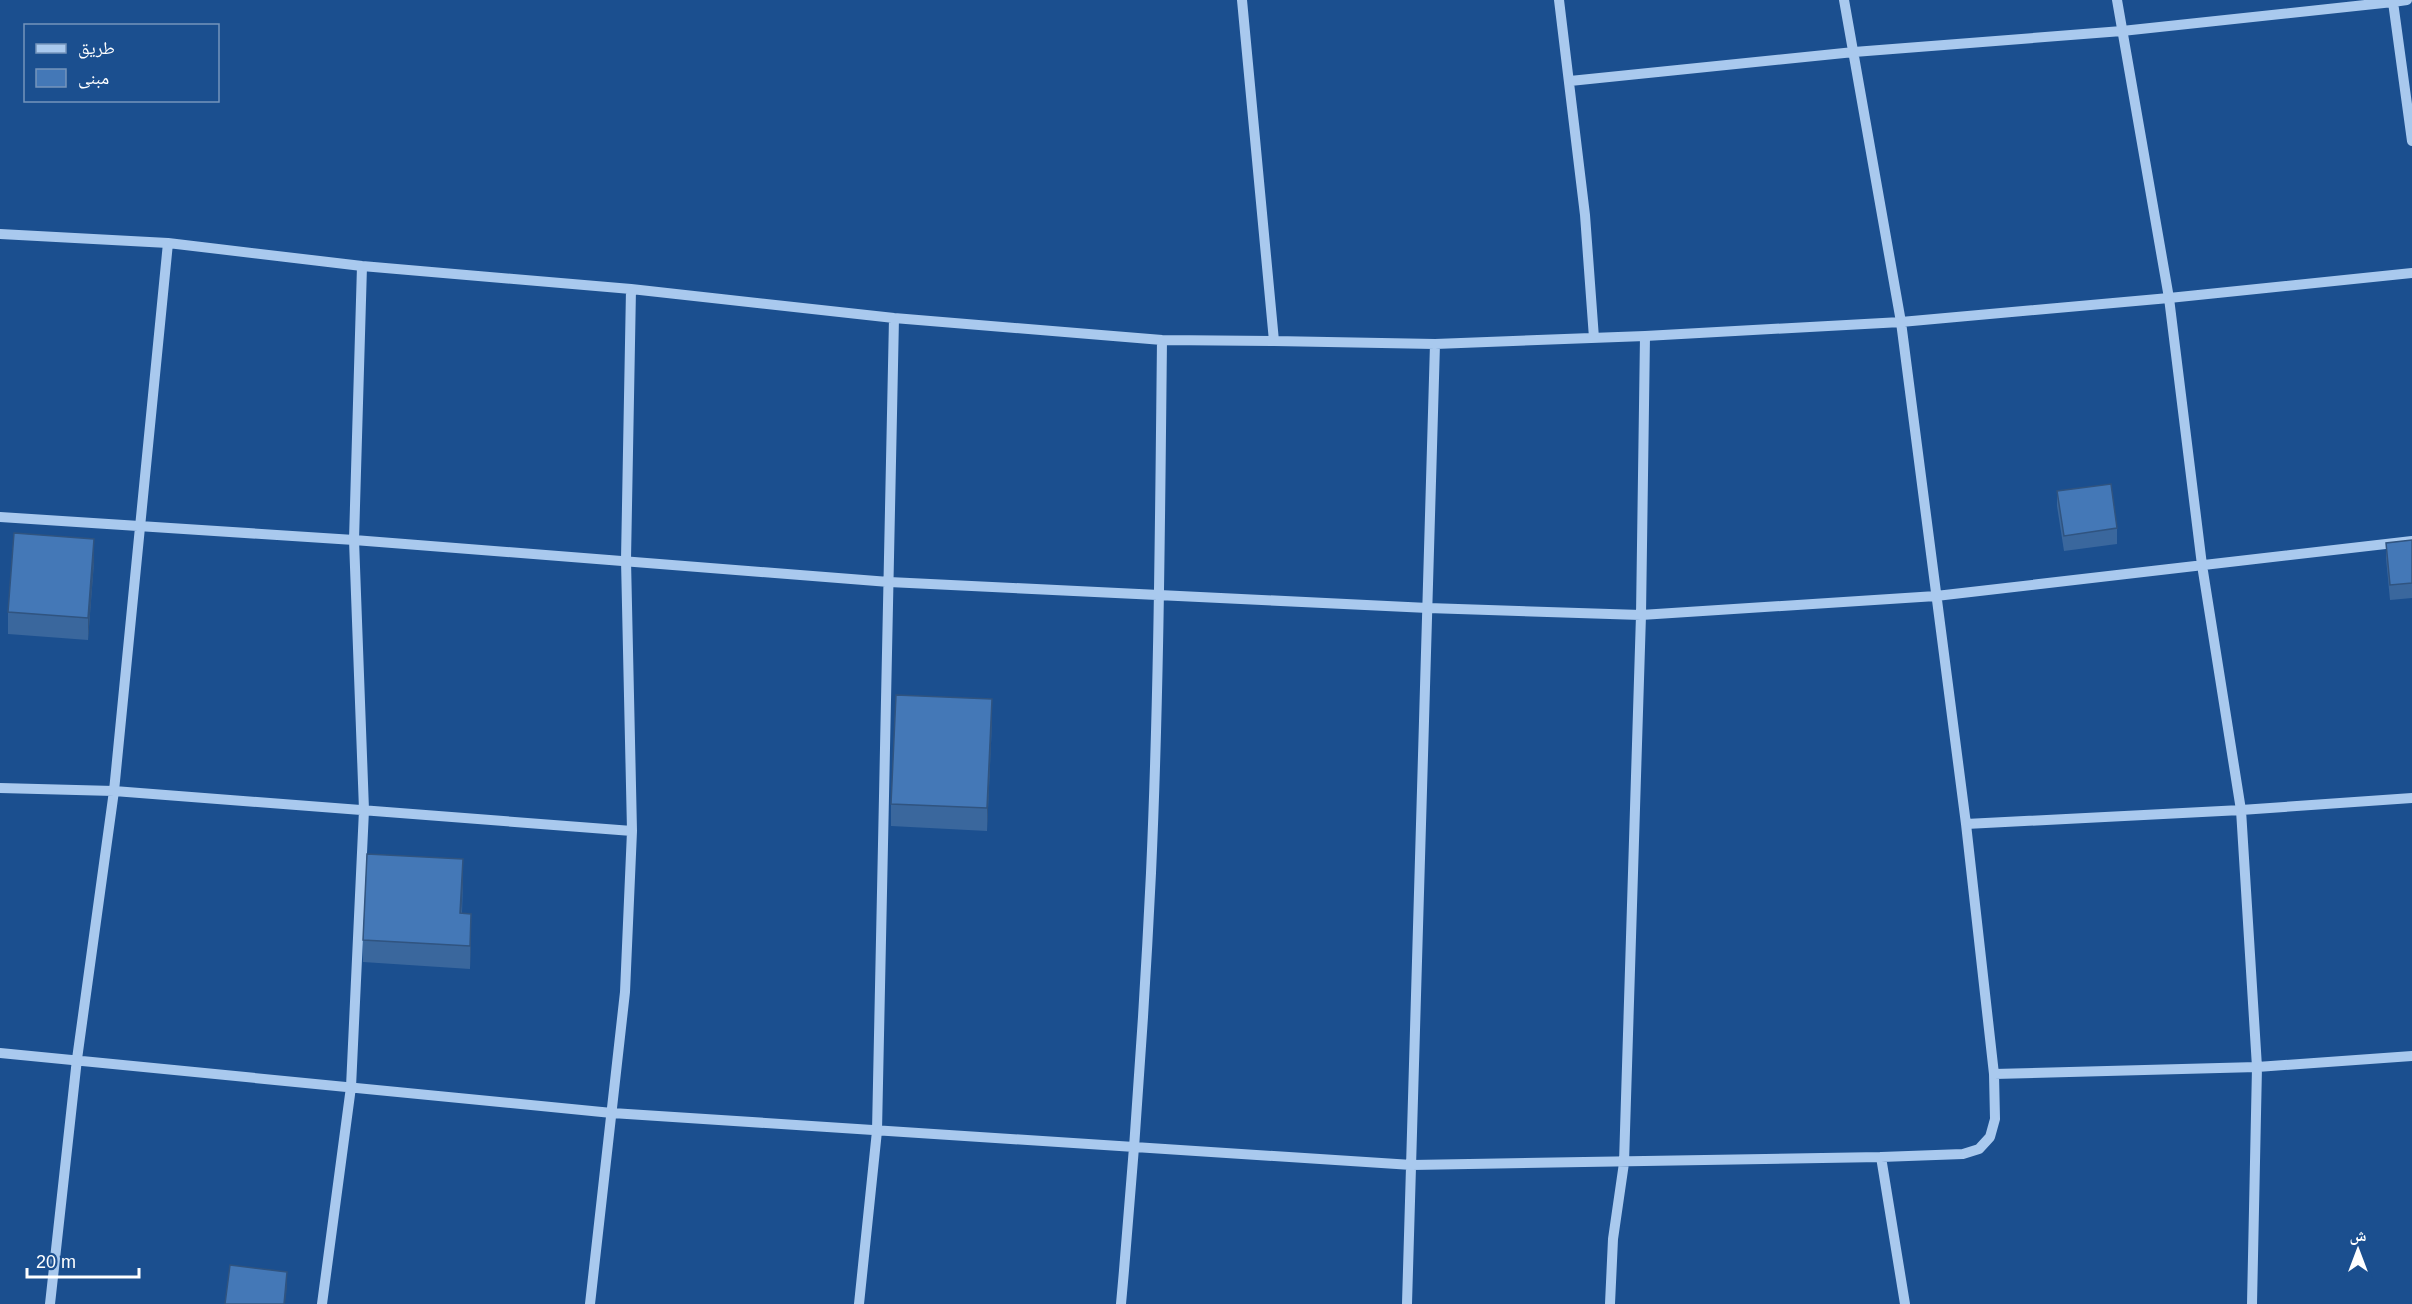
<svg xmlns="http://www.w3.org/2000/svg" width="2412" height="1304" font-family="Arial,'Noto Naskh Arabic',sans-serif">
  <rect width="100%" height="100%" fill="#1b4f8f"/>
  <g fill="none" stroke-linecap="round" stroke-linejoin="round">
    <path stroke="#a9c9ee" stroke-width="10" d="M 1242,0 L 1274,341
      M 1559,0 L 1585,215 L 1594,338
      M 2117,0 L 2169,298 L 2202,565 L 2241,810 L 2257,1067 L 2252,1304
      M 2407,0 L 2393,2 L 2412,141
      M 1570,81 L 1854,52 L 2122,31 L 2393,2 L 2393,0
      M 0,234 L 168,243 L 362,266 L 631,289 L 894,318 L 1162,340 L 1274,341 L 1435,344 L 1645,336 L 1901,322 L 2169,298 L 2412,273
      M 0,517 L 354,540 L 889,582 L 1428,608 L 1641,615 L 1936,596 L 2412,541
      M 0,788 L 114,791 L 632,831
      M 1966,824 L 2241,810 L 2412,798
      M 0,1053 L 612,1113 L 1412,1165 L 1881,1157 L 1963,1154 L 1979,1149 L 1990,1137 L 1995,1119 L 1994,1074 L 1966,824 L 1901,322 L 1844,0
      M 1994,1074 L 2257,1067 L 2412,1056
      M 1881,1157 L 1905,1304
      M 50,1304 L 77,1059 L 114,791 L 168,243
      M 322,1304 L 351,1087 L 364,810 L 354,540 L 362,266
      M 590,1304 L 625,992 L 632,831 L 626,560 L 631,289
      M 859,1304 L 877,1131 L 894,318
      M 1121,1304 C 1134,1161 1144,1017 1151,873 C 1159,695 1160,517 1162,340
      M 1407,1304 L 1435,344
      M 1610,1304 L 1613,1239 L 1624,1163 L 1641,615 L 1645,336"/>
  </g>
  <path fill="#3a679d" d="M 2057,491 L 2117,528 L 2117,544 L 2064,551 L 2057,506 Z
    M 2412,540 L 2412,598 L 2390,600 L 2386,558 L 2386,543 Z
    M 94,562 L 88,640 L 8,634 L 8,612 Z
    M 992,722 L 987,831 L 891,826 L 891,804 Z
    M 463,882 L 462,913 L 471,936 L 470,969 L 363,962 L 363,940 Z"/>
  <path fill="#305480" d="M 94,539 L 94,562 L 88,640 L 88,618 Z
    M 992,699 L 992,722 L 987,831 L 987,808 Z
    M 463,859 L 463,882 L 460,936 L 460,913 Z
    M 471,914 L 471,936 L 470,969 L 470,946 Z
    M 287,1272 L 287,1288 L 285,1304 L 284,1304 Z"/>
  <path fill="#4478b7" stroke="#305480" stroke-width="1.5" d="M 2111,484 L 2117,528 L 2064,536 L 2057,491 Z
    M 14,533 L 94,539 L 88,618 L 8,612 Z
    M 2412,540 L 2412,583 L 2390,585 L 2386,543 Z
    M 896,695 L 992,699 L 987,808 L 891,804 Z
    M 367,854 L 463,859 L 460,913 L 471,914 L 470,946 L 363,940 Z
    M 230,1265 L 287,1272 L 284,1304 L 225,1304 Z"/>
  <rect x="24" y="24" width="195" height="78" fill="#1b4f8f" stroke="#7695bc" stroke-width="1.5"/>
  <rect x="36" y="44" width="30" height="9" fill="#a9c9ee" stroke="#7695bc" stroke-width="1.5"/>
  <text x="78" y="54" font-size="18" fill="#ffffff">طريق</text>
  <rect x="36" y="69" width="30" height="18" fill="#4478b7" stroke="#7695bc" stroke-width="1.5"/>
  <text x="78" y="84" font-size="18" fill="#ffffff">مبنى</text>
  <g transform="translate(2358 1250)" stroke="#1b4f8f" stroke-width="4.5" paint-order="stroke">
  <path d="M0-4.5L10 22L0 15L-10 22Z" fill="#ffffff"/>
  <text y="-9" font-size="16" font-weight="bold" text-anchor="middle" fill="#ffffff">ش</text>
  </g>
  <path d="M27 1268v9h112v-9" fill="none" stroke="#ffffff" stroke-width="3"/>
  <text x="36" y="1268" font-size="18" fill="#ffffff" stroke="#1b4f8f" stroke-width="4.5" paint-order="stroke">20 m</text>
</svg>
